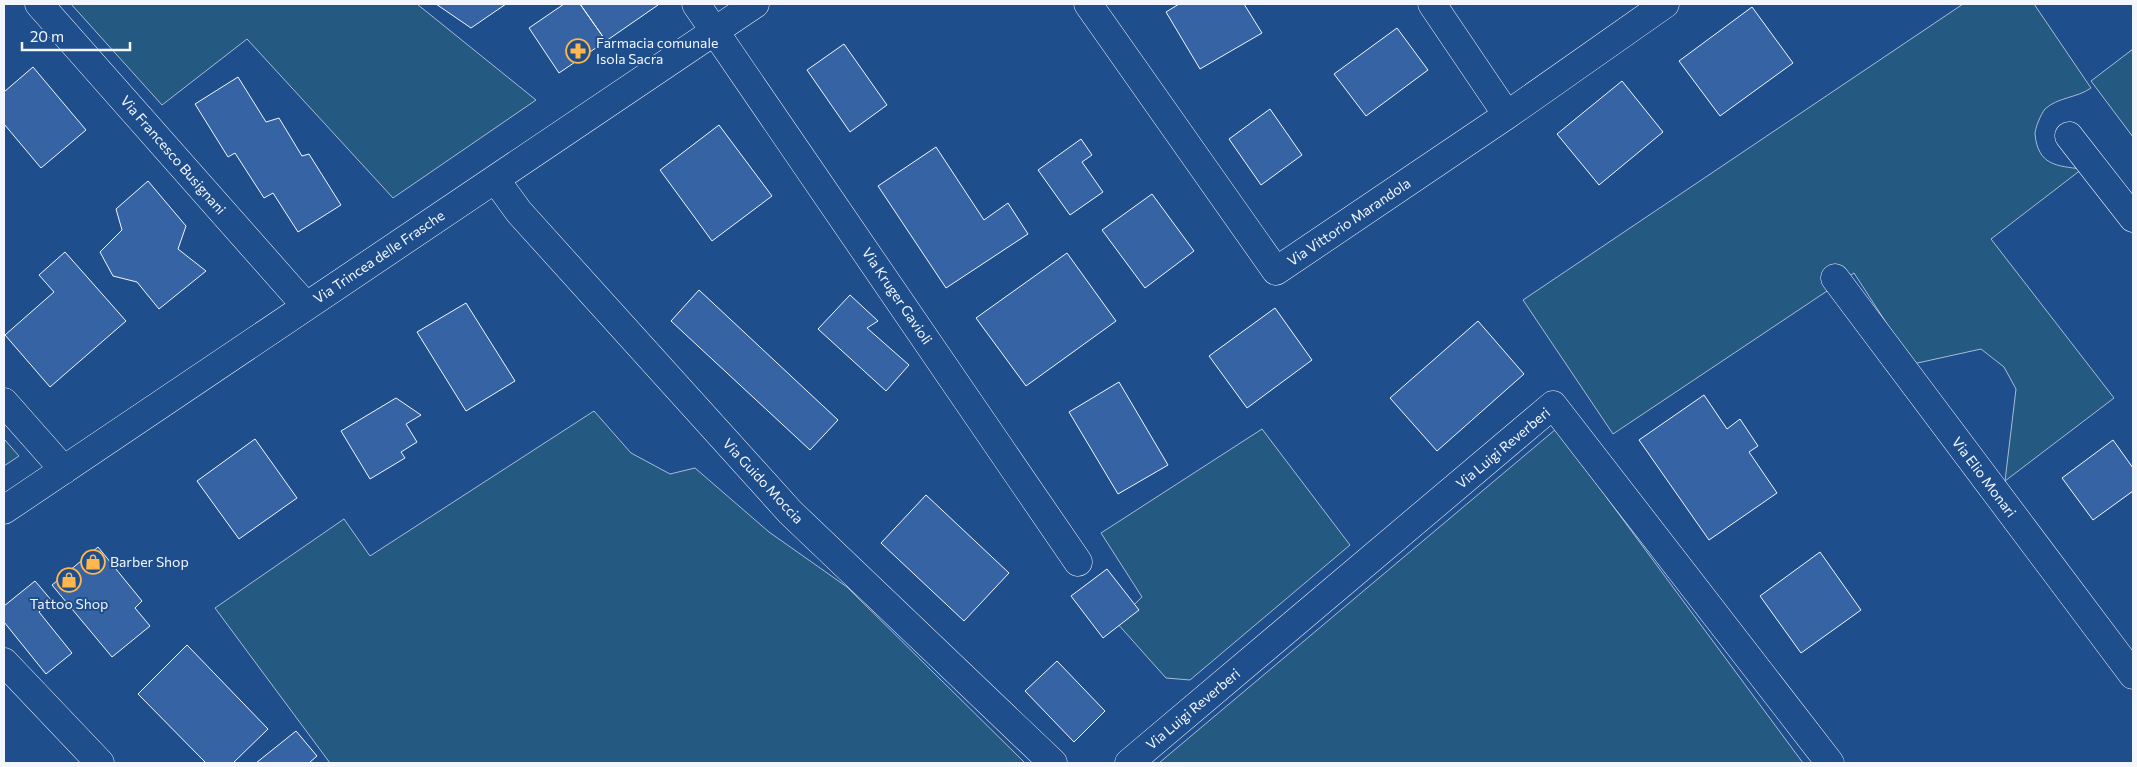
<svg xmlns="http://www.w3.org/2000/svg" width="2137" height="767" font-family="Commissioner,sans-serif">
  <rect width="100%" height="100%" fill="#1f4e8c"/>
  <path fill="#245a82" stroke="#a8bbd7" d="M 71,4 L 417,4 L 536,100 L 393,198 L 247,39 L 162,105 Z
    M 1963,4 L 2034,4 L 2091,88 C 2077,98 2058,97 2045,109 C 2041,114 2035,128 2035,134 C 2038,165 2056,166 2082,169 L 1991,239 L 2114,398 L 2005,481 L 2016,389 L 2004,367 L 1981,349 L 1913,364 L 1854,273 L 1613,434 L 1523,300 Z
    M 2133,49 L 2133,137 L 2091,81 Z
    M 594,411 L 631,453 L 670,474 L 695,468 L 769,532 L 847,587 L 1025,763 L 330,763 L 215,608 L 344,519 L 370,556 Z
    M 1262,429 L 1350,545 L 1190,680 L 1166,678 L 1116,622 L 1142,597 L 1101,533 Z
    M 1556,429 L 1803,763 L 1159,763 Z
    M 4,439 L 19,456 L 4,466 Z"/>
  <path fill="#3563a3" stroke="#f2f6ff" d="M 436,4 L 506,4 L 471,28 Z
    M 564,4 L 580,4 L 606,41 L 559,73 L 529,28 Z
    M 580,4 L 657,4 L 658,5 L 606,41 Z
    M 1179,4 L 1244,4 L 1262,33 L 1200,69 L 1166,12 Z
    M 1752,7 L 1793,63 L 1720,116 L 1679,61 Z
    M 1397,28 L 1428,70 L 1366,116 L 1334,74 Z
    M 844,44 L 887,105 L 850,132 L 807,70 Z
    M 33,67 L 86,130 L 41,168 L 4,124 L 4,92 Z
    M 238,77 L 266,122 L 279,118 L 302,156 L 309,154 L 341,205 L 298,232 L 273,193 L 264,198 L 235,153 L 228,157 L 195,104 Z
    M 1622,81 L 1663,132 L 1599,185 L 1557,134 Z
    M 1270,109 L 1302,155 L 1261,185 L 1229,139 Z
    M 719,125 L 772,196 L 712,241 L 660,170 Z
    M 1081,139 L 1092,155 L 1082,162 L 1103,192 L 1070,215 L 1038,170 Z
    M 936,147 L 984,220 L 1008,203 L 1028,234 L 946,288 L 878,186 Z
    M 148,181 L 186,226 L 178,249 L 206,271 L 159,309 L 137,282 L 113,276 L 100,252 L 122,230 L 116,209 Z
    M 1152,194 L 1194,251 L 1145,288 L 1102,230 Z
    M 65,252 L 126,321 L 50,387 L 5,335 L 54,292 L 39,275 Z
    M 1067,253 L 1116,321 L 1026,386 L 976,318 Z
    M 699,290 L 838,420 L 810,450 L 671,321 Z
    M 850,295 L 878,321 L 867,328 L 909,365 L 886,391 L 818,329 Z
    M 466,303 L 515,381 L 466,411 L 417,332 Z
    M 1275,308 L 1312,360 L 1247,408 L 1209,356 Z
    M 1478,321 L 1524,374 L 1437,451 L 1390,398 Z
    M 1119,382 L 1168,465 L 1118,494 L 1069,412 Z
    M 1704,395 L 1727,429 L 1740,419 L 1758,446 L 1749,452 L 1777,493 L 1709,540 L 1639,440 Z
    M 396,398 L 421,415 L 406,424 L 417,442 L 401,452 L 405,458 L 370,479 L 341,431 Z
    M 255,439 L 297,498 L 239,539 L 197,481 Z
    M 2113,440 L 2133,468 L 2133,491 L 2093,520 L 2062,478 Z
    M 926,495 L 1009,573 L 964,621 L 881,543 Z
    M 98,547 L 142,601 L 135,608 L 150,626 L 112,657 L 52,585 Z
    M 1820,552 L 1861,610 L 1801,653 L 1760,596 Z
    M 1107,569 L 1139,610 L 1103,638 L 1071,596 Z
    M 35,581 L 52,601 L 39,612 L 72,653 L 46,674 L 4,622 L 4,606 Z
    M 187,645 L 268,729 L 233,763 L 206,763 L 138,694 Z
    M 1057,661 L 1105,711 L 1074,742 L 1025,691 Z
    M 296,731 L 317,756 L 309,763 L 256,763 Z"/>
  <g fill="none" stroke-linecap="round" stroke-linejoin="round">
    <g stroke="#f2f6ff" stroke-width="29">
      <path id="minor" d="M 39,4 L 306,306
        M 696,4 L 1078,562
        M 1088,4 L 1276,271 L 1507,115 L 1665,4
        M 1432,4 L 1507,115
        M 2069,136 L 2133,218
        M 495,179 L 519,212 L 790,512 L 1053,763
        M 1835,278 L 2133,675
        M 4,402 L 64,470
        M 4,510 L 755,4
        M 4,662 L 100,763
        M 1129,763 L 1553,405 L 1830,763"/>
    </g>
    <use href="#minor" stroke="#1f4e8c" stroke-width="28"/>
  </g>
  <defs>
    <g id="pharmacy-ring" transform="scale(1.25)"><circle r="9.5" fill="#1f4e8c" stroke="#ffb74d" stroke-width="1.5"/><path d="M-2-6h4v4h4v4h-4v4h-4v-4h-4v-4h4Z" fill="#ffb74d"/></g>
    <g id="shop-ring" transform="scale(1.25)"><circle r="9.5" fill="#1f4e8c" stroke="#ffb74d" stroke-width="1.5"/><path d="M-5-2.5h2.3a2.7 3.5 0 0 1 5.4 0H5L5.5 6h-11ZM-1.5-2.5h3a1.5 2.3 0 0 0-3 0Z" fill="#ffb74d"/></g>
  </defs>
  <g fill-rule="evenodd">
    <use href="#pharmacy-ring" x="578" y="51"/>
    <use href="#shop-ring" x="93" y="562"/>
    <use href="#shop-ring" x="69" y="580"/>
  </g>
  <g text-anchor="middle" stroke-width="4" stroke-linejoin="round" paint-order="stroke">
    <g font-size="14" fill="#f2f6ff" stroke="#1f4e8c" text-anchor="start">
      <text x="596" y="48">Farmacia comunale<tspan x="596" dy="16">Isola Sacra</tspan></text>
      <text x="110" y="567">Barber Shop</text>
      <text x="69" y="609" text-anchor="middle">Tattoo Shop</text>
    </g>
    <g font-size="14" fill="#f2f6ff" stroke="#1f4e8c">
      <text transform="translate(173 155) rotate(49)" y="5">Via Francesco Busignani</text>
      <text transform="translate(1349 222) rotate(-34)" y="5">Via Vittorio Marandola</text>
      <text transform="translate(379 257) rotate(-34)" y="5">Via Trincea delle Frasche</text>
      <text transform="translate(897 296) rotate(56)" y="5">Via Kruger Gavioli</text>
      <text transform="translate(1503 448) rotate(-40)" y="5">Via Luigi Reverberi</text>
      <text transform="translate(1984 477) rotate(53)" y="5">Via Elio Monari</text>
      <text transform="translate(763 481) rotate(47)" y="5">Via Guido Moccia</text>
      <text transform="translate(1193 709) rotate(-40)" y="5">Via Luigi Reverberi</text>
    </g>
  </g>
  <rect width="2137" height="767" fill="none" stroke="#f2f6ff" stroke-width="10"/>
  <path d="M22 42v8h108v-8" fill="none" stroke="#f2f6ff" stroke-width="2.5"/>
  <text x="30" y="42" font-size="15" fill="#f2f6ff" stroke="#1f4e8c" stroke-width="4" paint-order="stroke">20 m</text>
</svg>
